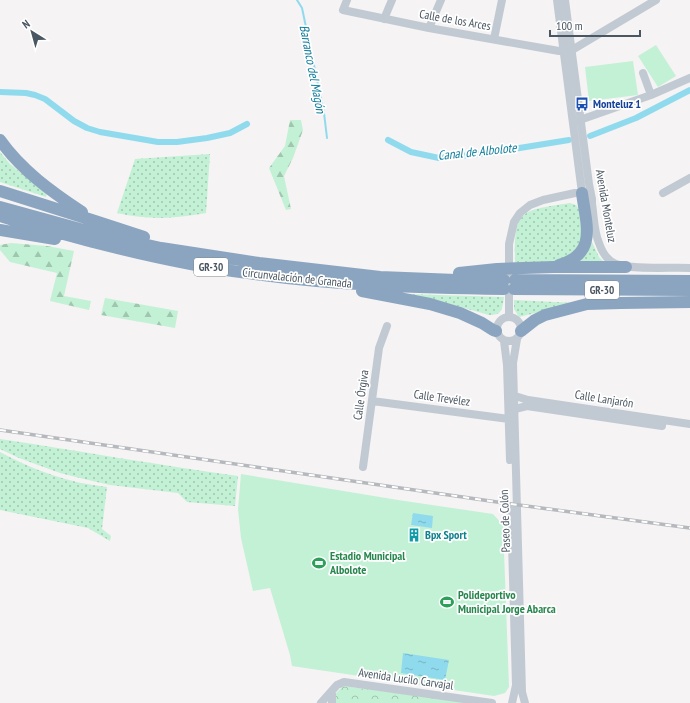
<svg xmlns="http://www.w3.org/2000/svg" width="690" height="703" font-family="'PT Sans Narrow',sans-serif">
  <defs>
    <pattern id="grass-dots" width="8" height="8" patternUnits="userSpaceOnUse"><rect width="8" height="8" fill="#c3f1d5"/><path d="M2 2h.1M6 6h.1" fill="none" stroke="#a0c6b0" stroke-width="1.8" stroke-linecap="round"/></pattern>
    <pattern id="forest-firs" width="22" height="20" patternUnits="userSpaceOnUse"><rect width="22" height="20" fill="#c3f1d5"/><path d="M5 1l3.5 6h-7zM16 11l3.5 6h-7z" fill="#a0c6b0"/></pattern>
    <pattern id="park-crowns" width="20" height="18" patternUnits="userSpaceOnUse"><rect width="20" height="18" fill="#c3f1d5"/><path d="M2 6a3 3 0 1 1 6 0M12 15a3 3 0 1 1 6 0" fill="none" stroke="#a0c6b0"/></pattern>
    <pattern id="water-ripples" width="26" height="14" patternUnits="userSpaceOnUse"><rect width="26" height="14" fill="#90daee"/><path d="M2 4q2-2 4 0t4 0M15 11q2-2 4 0t4 0" fill="none" stroke="#78b4c4"/></pattern>
  </defs>
  <rect width="100%" height="100%" fill="#f5f3f3"/>
  <path fill="url(#grass-dots)" d="M 0,152 L 10,164 L 47,194 L 46,197 L 0,182 Z
    M 210,154 L 206,213 C 174,219 149,220 117,213 L 135,159 Z
    M 570,203 L 576,205 L 579,209 L 582,233 L 581,242 L 574,254 L 550,263 L 515,264 C 514,209 519,211 570,203 Z
    M 592,242 L 599,257 L 604,262 L 578,263 C 585,257 589,251 592,242 Z
    M 406,294 L 504,297 C 502,309 503,315 489,315 L 436,300 Z
    M 514,300 L 576,303 L 519,317 L 514,309 Z
    M 0,439 C 79,451 158,465 238,476 L 235,506 L 187,502 L 178,493 L 110,485 L 84,479 L 60,473 L 19,458 L 0,449 Z
    M 0,452 C 33,470 69,483 107,487 L 102,529 L 111,536 L 110,541 L 88,528 L 0,510 Z"/>
  <path fill="url(#forest-firs)" d="M 290,120 L 301,120 L 303,130 L 293,158 L 284,176 L 291,209 L 286,210 L 269,168 L 285,146 Z
    M 11,243 L 47,246 L 74,251 L 64,296 L 91,301 L 89,310 L 50,301 L 57,273 L 10,262 L 0,250 L 0,245 Z
    M 105,298 L 178,311 L 175,328 L 101,315 Z"/>
  <path fill="url(#park-crowns)" d="M 343,686 L 474,703 L 334,703 L 336,693 Z"/>
  <path fill="#c3f1d5" d="M 656,45 L 676,76 L 658,87 L 638,56 Z
    M 633,61 L 638,95 L 589,101 L 585,67 Z
    M 241,474 L 398,500 L 493,514 L 503,525 L 509,687 L 505,693 L 494,696 L 292,666 L 290,655 L 270,588 L 253,591 L 241,538 L 238,509 Z"/>
  <path fill="url(#water-ripples)" d="M 413,513 L 433,516 L 432,528 L 411,525 Z
    M 403,653 L 449,660 L 445,680 L 401,673 Z"/>
  <g fill="none" stroke-linecap="round" stroke-linejoin="round">
    <path stroke="#90daee" stroke-width="2" d="M 297,0 L 302,8 L 324,113 L 327,138"/>
    <path stroke="#90daee" stroke-width="6" d="M 0,92 L 26,93 L 35,95 L 45,99 L 74,121 L 87,128 L 100,132 L 158,142 L 177,142 L 207,138 L 230,133 L 247,124
      M 590,136 L 636,118 L 690,90
      M 388,140 L 411,152 L 439,158 L 489,153 L 569,140"/>
    <path stroke="#c1cad2" stroke-width="8" d="M 347,0 L 343,10 L 429,28 L 559,51 L 572,50 L 656,0
      M 557,0 L 582,193
      M 565,0 L 589,184 L 592,199 L 592,204 C 594,216 594,232 599,243 C 602,252 608,261 616,264 C 629,270 674,267 690,268
      M 384,19 L 392,0
      M 429,28 L 441,0
      M 494,39 L 502,0
      M 643,73 L 651,95
      M 577,121 L 651,95 L 690,78
      M 663,193 L 690,178
      M497 329a12 12 0 1 1 24 0a12 12 0 1 1-24 0Z
      M 509,317 L 509,244 L 514,222 L 520,213 L 530,205 L 543,200 L 575,193 L 582,193 L 586,195
      M 517,339 L 513,363 L 522,692 L 525,703
      M 504,341 L 507,365 L 510,460
      M 515,396 L 528,400 L 690,424
      M 372,401 L 509,419
      M 515,409 L 527,406 L 662,426
      M 363,467 L 379,348 L 387,326
      M 511,507 L 516,685 L 512,703
      M 321,703 L 337,685 L 344,682 L 492,703
      M 332,703 L 332,691"/>
    <path stroke="#8ba5c1" stroke-width="12" d="M 0,140 C 21,170 52,192 82,212
      M 0,191 L 95,221 L 144,237
      M 0,207 L 80,229 L 125,240 L 161,248 L 259,263 L 380,277 L 456,280 L 504,280
      M 0,216 C 31,226 62,233 93,242 C 144,255 195,267 248,273 C 333,285 418,288 504,289
      M 0,230 L 55,239
      M 559,265 C 598,254 586,224 582,193
      M 459,273 L 497,269 L 554,267 L 626,267
      M 515,280 L 690,281
      M 514,289 L 690,290
      M 362,291 L 430,304 L 460,313 L 482,323 L 493,330 L 496,331
      M 521,331 L 535,320 L 545,315 L 587,304 L 621,303 L 690,302"/>
    <g stroke="#b5b8bd" stroke-width="3.5">
      <path id="rail" d="M 0,430 L 504,503 L 690,528"/>
    </g>
    <use href="#rail" stroke="#fff" stroke-width="2" stroke-dasharray="6" stroke-linecap="butt"/>
  </g>
  <defs>
    <g id="bus-bare" transform="scale(1.08)"><path d="M-5-6H5V4H4V6H2V4H-2V6H-4V4H-5ZM-3.5-4V0h7V-4ZM-3.5 1.2v1.5H-2V1.2ZM2 1.2v1.5H3.5V1.2Z" fill="#1a4fb4" stroke="#fff" stroke-width="2.5" paint-order="stroke"/></g>
    <g id="building-bare" transform="scale(1.08)"><path d="M-4-6H4V6H1V3H-1V6H-4ZM-2.5-4.3h1.7v1.8h-1.7ZM.8-4.3h1.7v1.8H.8ZM-2.5-1h1.7V.8h-1.7ZM.8-1h1.7V.8H.8Z" fill="#0f9aa8" stroke="#fff" stroke-width="2.5" paint-order="stroke"/></g>
    <g id="stadium-bare" transform="scale(1.08)"><path d="M0-5a6.5 5 0 1 0 0 10a6.5 5 0 1 0 0-10ZM-3.5-1.8h7v3.6h-7Z" fill="#2e9e5b" stroke="#fff" stroke-width="2.5" paint-order="stroke"/></g>
  </defs>
  <g fill-rule="evenodd">
    <use href="#bus-bare" x="582" y="104"/>
    <use href="#building-bare" x="414" y="535"/>
    <use href="#stadium-bare" x="319" y="563"/>
    <use href="#stadium-bare" x="447" y="602"/>
  </g>
  <g text-anchor="middle" stroke-width="3.5" stroke-linejoin="round" paint-order="stroke">
    <g fill="#fff" stroke="#808990" stroke-width="1">
      <rect x="194" y="258" width="34" height="18" rx="3"/>
      <rect x="585" y="281" width="34" height="18" rx="3"/>
    </g>
    <g font-size="11" font-weight="bold" fill="#4a5661">
      <text x="211" y="271">GR-30</text>
      <text x="602" y="294">GR-30</text>
    </g>
    <g font-size="12" fill="#4a5661" stroke="#fff">
      <text transform="translate(455 20) rotate(10)" y="4">Calle de los Arces</text>
      <text transform="translate(606 206) rotate(80)" y="4">Avenida Monteluz</text>
      <text transform="translate(297 278) rotate(6)" y="4">Circunvalación de Granada</text>
      <text transform="translate(361 395) rotate(-82)" y="4">Calle Órgiva</text>
      <text transform="translate(442 398) rotate(8)" y="4">Calle Trevélez</text>
      <text transform="translate(604 399) rotate(9)" y="4">Calle Lanjarón</text>
      <text transform="translate(505 521) rotate(-92)" y="4">Paseo de Colón</text>
      <text transform="translate(406 679) rotate(8)" y="4">Avenida Lucilo Carvajal</text>
    </g>
    <g font-size="12" font-weight="bold" fill="#164399" stroke="#fff" text-anchor="start">
      <text x="593" y="108">Monteluz 1</text>
    </g>
    <g font-size="12" font-weight="bold" fill="#0d838f" stroke="#fff" text-anchor="start">
      <text x="425" y="539">Bpx Sport</text>
    </g>
    <g font-size="12" font-weight="bold" fill="#27864d" stroke="#fff" text-anchor="start">
      <text x="330" y="560">Estadio Municipal<tspan x="330" dy="14">Albolote</tspan></text>
      <text x="458" y="599">Polideportivo<tspan x="458" dy="14">Municipal Jorge Abarca</tspan></text>
    </g>
    <g font-size="13" font-style="italic" fill="#0c7c9b" stroke="#fff">
      <text transform="translate(313 69) rotate(79)" y="5">Barranco del Magón</text>
      <text transform="translate(477 151) rotate(-6)" y="5">Canal de Albolote</text>
    </g>
  </g>
  <g transform="translate(32 32) rotate(323)" stroke="#ffffff" stroke-width="3" paint-order="stroke">
  <path d="M0-3L7 15L0 10L-7 15Z" fill="#4a5661"/>
  <text y="-6" font-size="11" font-weight="bold" text-anchor="middle" fill="#4a5661">N</text>
  </g>
  <path d="M550 30v6h90v-6" fill="none" stroke="#4a5661" stroke-width="2"/>
  <text x="556" y="30" font-size="12" fill="#4a5661" stroke="#ffffff" stroke-width="3" paint-order="stroke">100 m</text>
</svg>
